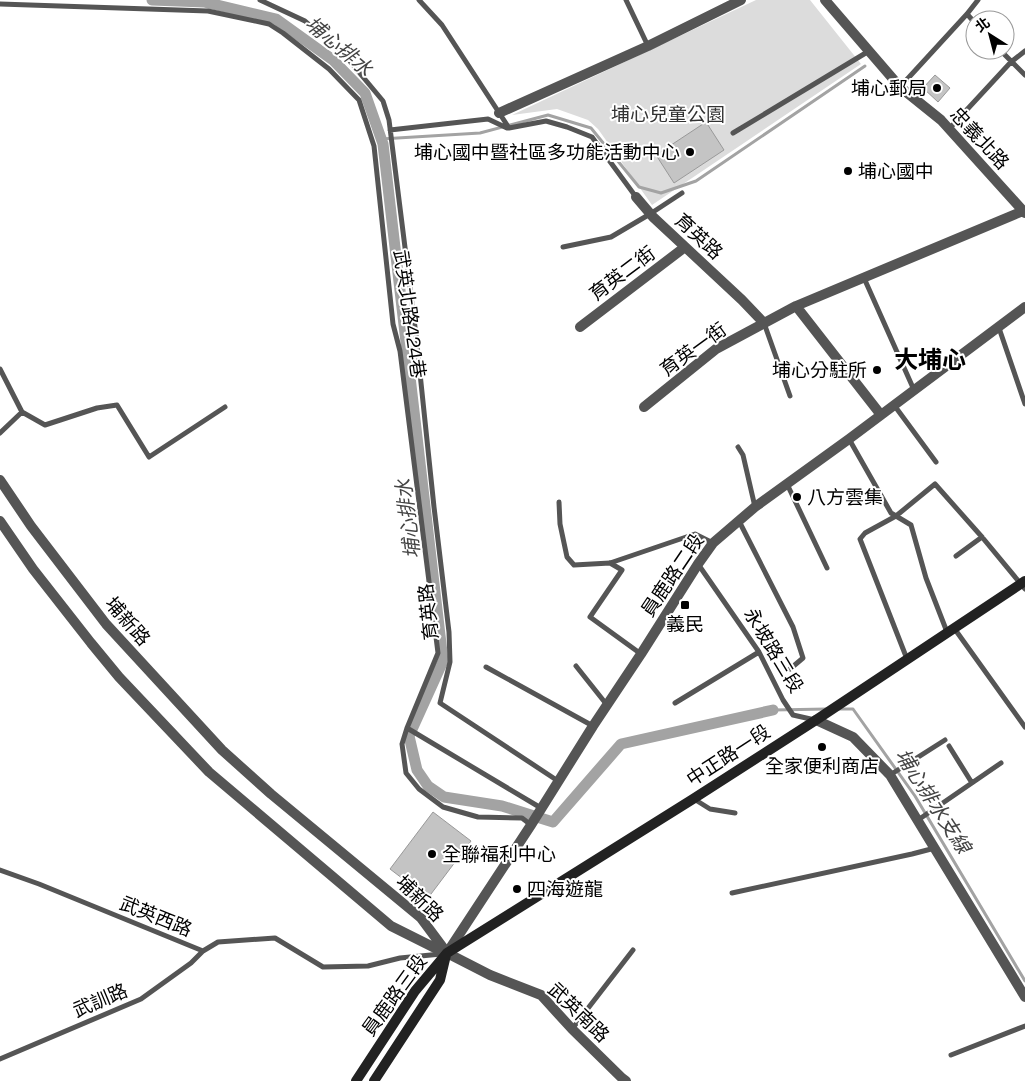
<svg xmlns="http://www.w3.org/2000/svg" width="1025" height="1081" font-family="'Space Grotesk','Noto Sans TC',sans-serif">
  <rect width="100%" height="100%" fill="#fff"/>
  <path fill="#dcdcdc" d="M 756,0 L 810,0 L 861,64 L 652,205 L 598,129 L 588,120 L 557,109 L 512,115 Z"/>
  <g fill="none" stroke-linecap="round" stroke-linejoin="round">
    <path stroke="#a3a3a3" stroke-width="3" d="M 381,139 L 480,133 L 548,115 L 591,128 L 639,187 L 661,193 L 696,181 L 865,66
      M 838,709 L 853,709 L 915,796 L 1025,981
      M 773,710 L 827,709"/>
    <path stroke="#a3a3a3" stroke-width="11" d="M 152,0 L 204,2 L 276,19 L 333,60 L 365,93 L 383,144 L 443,661 L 409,736 L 417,770 L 428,786 L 444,797 L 502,806 L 553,822 L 621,744 L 773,710"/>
  </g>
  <path fill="#c4c4c4" stroke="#999" d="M 935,75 L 950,88 L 938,102 L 923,88 Z
    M 706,122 L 724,150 L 674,183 L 656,155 Z
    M 433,812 L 471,841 L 428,898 L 390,869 Z"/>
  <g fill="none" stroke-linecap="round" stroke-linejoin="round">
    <path stroke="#555" stroke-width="5" d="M 260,0 L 305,21 L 348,59 L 383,101 L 389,120 L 416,335 L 434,507 L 449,632 L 450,662 L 440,703 L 558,781
      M 419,0 L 442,25 L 509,128 L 546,121 L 567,127 L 592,137 L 636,197
      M 626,0 L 648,46
      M 0,4 L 208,11 L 269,24 L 283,33 L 329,69 L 359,100 L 374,146 L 393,324 L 400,351 L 438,653 L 407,728 L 402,744 L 406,773 L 419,789 L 443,807 L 478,817 L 522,818 L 531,825
      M 967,14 L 975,23
      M 1000,50 L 1025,75
      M 900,87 L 967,14 L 978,0
      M 949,129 L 1011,62 L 1025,51
      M 390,130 L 488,119 L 507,128
      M 733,133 L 869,51
      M 563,247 L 611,237 L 650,214 L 682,193
      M 864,278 L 914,390
      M 764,323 L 790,396
      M 999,328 L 1025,404
      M 0,369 L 22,412 L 0,433
      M 894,405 L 936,462
      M 22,412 L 45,425 L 97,408 L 117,405 L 149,457 L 225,407
      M 849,439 L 891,513 L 911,525 L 926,578 L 947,632
      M 738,447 L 743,455 L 755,507
      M 787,484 L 827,568
      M 559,502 L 560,524 L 567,557 L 574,565 L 610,563 L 695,534 L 713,543
      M 739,521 L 793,627 L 803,658 L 790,669
      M 982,537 L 1025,589
      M 610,563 L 622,570 L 590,617 L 641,654
      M 698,564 L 759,652 L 783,700 L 793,715 L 815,720
      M 954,628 L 1025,727
      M 907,659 L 860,539 L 865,533 L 896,516 L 935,484 L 982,537 L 956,556
      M 576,666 L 607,705
      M 486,667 L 593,726
      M 675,703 L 759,652
      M 407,728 L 541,808
      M 949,746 L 972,783
      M 890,775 L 945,740
      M 694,799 L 710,809 L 735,813
      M 918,820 L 1001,763
      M 0,870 L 39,884 L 203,951 L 218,942 L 275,938 L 323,967 L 368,966 L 400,958 L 441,954
      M 732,893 L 912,854 L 935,848
      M 572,1029 L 633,950
      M 951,1055 L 1025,1026
      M 0,1059 L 141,999 L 191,963 L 203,951"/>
    <path stroke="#555" stroke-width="10" d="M 825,0 L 900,87 L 941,120 L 1025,213
      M 499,113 L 648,46 L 741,0
      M 636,197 L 653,217 L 742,300 L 764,323
      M 796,306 L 881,415
      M 580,327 L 685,247
      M 644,407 L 716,349 L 796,306 L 1023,211
      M 626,1081 L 622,1078 L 572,1029 L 541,995 L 490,975 L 447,953 L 531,825 L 593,726 L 641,654 L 698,564 L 713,543 L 755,507 L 849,439 L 1025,307"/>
    <path stroke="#555" stroke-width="10" d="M 0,480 L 31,526 L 106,624 L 222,750 L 271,794 L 421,918 L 447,953
      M 0,521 L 33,569 L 91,643 L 119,677 L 209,772 L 391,926 L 443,952
      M 816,720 L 853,737 L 890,775 L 1025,997"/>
    <path stroke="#222" stroke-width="10" d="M 356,1081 L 415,991 L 447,953 L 693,799 L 816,720 L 1025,581
      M 374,1081 L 440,980 L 446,955"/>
  </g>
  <g fill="#000" stroke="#fff" stroke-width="2">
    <circle cx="937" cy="88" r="5"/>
    <circle cx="690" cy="152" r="5"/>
    <circle cx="848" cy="171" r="5"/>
    <circle cx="877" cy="370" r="5"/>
    <circle cx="797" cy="497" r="5"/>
    <rect x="680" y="600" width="10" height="10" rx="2.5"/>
    <circle cx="822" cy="747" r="5"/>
    <circle cx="432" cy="854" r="5"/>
    <circle cx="517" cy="889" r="5"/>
  </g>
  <g text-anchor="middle" stroke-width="4" stroke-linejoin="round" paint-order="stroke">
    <g font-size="19" fill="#000" stroke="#fff" text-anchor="start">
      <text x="927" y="95" text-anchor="end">埔心郵局</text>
      <text x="680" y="159" text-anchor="end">埔心國中暨社區多功能活動中心</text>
      <text x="858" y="178">埔心國中</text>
      <text x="867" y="377" text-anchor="end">埔心分駐所</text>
      <text x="807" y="504">八方雲集</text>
      <text x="685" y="631" text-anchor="middle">義民</text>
      <text x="822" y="773" text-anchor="middle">全家便利商店</text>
      <text x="442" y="861">全聯福利中心</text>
      <text x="527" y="896">四海遊龍</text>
    </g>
    <g font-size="19" fill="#333" stroke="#fff">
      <text x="668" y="121">埔心兒童公園</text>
    </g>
    <g font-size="19" fill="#000" stroke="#fff">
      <text transform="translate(980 138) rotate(47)" y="7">忠義北路</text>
      <text transform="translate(699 236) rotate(43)" y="7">育英路</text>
      <text transform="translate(622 273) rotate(-37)" y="7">育英二街</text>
      <text transform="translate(410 314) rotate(82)" y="7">武英北路424巷</text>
      <text transform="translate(693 349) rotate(-36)" y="7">育英一街</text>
      <text transform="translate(672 575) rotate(-56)" y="7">員鹿路二段</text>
      <text transform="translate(428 612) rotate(-96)" y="7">育英路</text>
      <text transform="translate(128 621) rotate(49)" y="7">埔新路</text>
      <text transform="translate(774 650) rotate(59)" y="7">永坡路三段</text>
      <text transform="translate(728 755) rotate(-33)" y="7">中正路一段</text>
      <text transform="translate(420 898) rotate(44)" y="7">埔新路</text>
      <text transform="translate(156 916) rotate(22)" y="7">武英西路</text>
      <text transform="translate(394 995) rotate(-54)" y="7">員鹿路三段</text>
      <text transform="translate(100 1000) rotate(-23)" y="7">武訓路</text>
      <text transform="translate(579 1012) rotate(44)" y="7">武英南路</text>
    </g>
    <g font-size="20" font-style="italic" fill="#444" stroke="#fff">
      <text transform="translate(339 46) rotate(40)" y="7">埔心排水</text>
      <text transform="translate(408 519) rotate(-97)" y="7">埔心排水</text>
      <text transform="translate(933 801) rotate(57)" y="7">埔心排水支線</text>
    </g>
    <g font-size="24" font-weight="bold" fill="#000" stroke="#fff">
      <text x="930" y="368">大埔心</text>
    </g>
  </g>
  <g transform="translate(990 35) rotate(324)"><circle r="24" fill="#ffffff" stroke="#999999"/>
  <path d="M0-4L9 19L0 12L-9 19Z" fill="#000000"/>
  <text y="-8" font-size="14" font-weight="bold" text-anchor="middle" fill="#000000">北</text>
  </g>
</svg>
